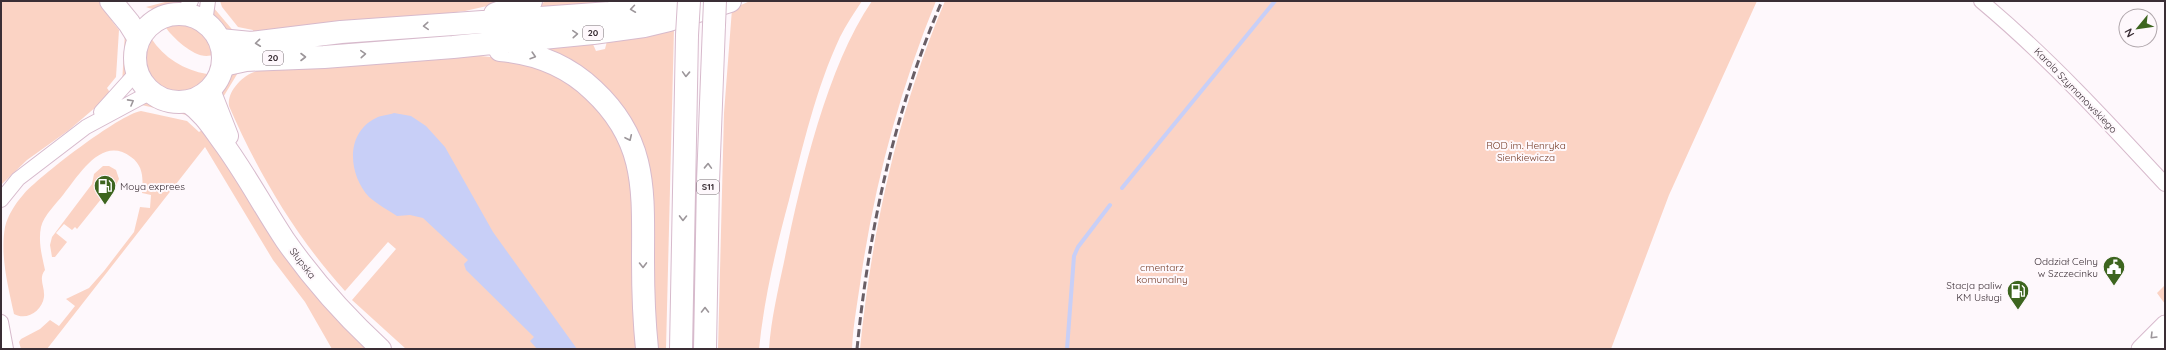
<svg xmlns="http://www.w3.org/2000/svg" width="2166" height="350" font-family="Quicksand,sans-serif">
  <rect width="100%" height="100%" fill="#fef8fc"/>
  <path fill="#fbd3c4" d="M 1,1 L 105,1 L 117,15 L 112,21 L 119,30 L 116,77 L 107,88 L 111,94 L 69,130 L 27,160 L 1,185 Z
    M 169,1 L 186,1 C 175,10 159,12 146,7 Z
    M 220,1 L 509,1 L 465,11 L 254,36 L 253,30 L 238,27 L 222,7 Z
    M 547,1 L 637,1 L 514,14 Z
    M 750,1 L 862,1 C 854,13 846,25 840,37 C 816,88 803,146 789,200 C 776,248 764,299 759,349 L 718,349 L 724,113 L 732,9 Z
    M 872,1 L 936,1 C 900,89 875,182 861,277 C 858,300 853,325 852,349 L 769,349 C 771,320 778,290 784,262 C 800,183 826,68 872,1 Z
    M 945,1 L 1757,1 L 1669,195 L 1611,349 L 860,349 C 872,229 898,112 945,1 Z
    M 213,7 L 236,34 L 226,35 C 217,27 212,20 213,7 Z
    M 173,22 C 195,22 209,33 214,54 C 199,63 174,39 166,28 L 165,25 Z
    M 674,28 L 666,349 L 653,349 L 637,137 L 526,44 L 592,42 L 596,51 L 605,49 L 607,41 Z
    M 125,32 L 131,41 L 129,70 L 122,84 Z
    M 151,38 C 164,58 184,70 207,74 L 209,76 C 186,108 138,90 144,51 C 144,46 147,40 151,38 Z
    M 469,55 L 512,59 L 555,72 L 597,102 L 629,158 L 640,349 L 406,349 L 352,300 L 396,249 L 388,242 L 345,291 C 296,237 258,173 229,106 C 227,91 243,75 257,71 L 257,64 Z
    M 239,71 L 222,99 L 218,89 L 229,72 Z
    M 148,101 L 179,107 L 191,116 L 137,104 Z
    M 141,111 L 187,121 L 199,132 L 205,128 L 370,349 L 332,349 L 305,302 L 273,260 L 205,147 L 47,349 L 21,349 L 19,342 L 21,339 L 40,329 L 50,320 L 59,326 L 75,306 L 66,299 L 89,288 L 104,271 L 134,232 L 140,207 L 150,208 L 151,195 L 142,193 C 143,180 144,166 131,157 C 102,135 79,175 63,195 C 56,204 44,215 41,227 C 38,242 42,256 45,270 C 38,279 45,286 44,297 C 42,311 27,321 14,314 C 8,286 0,256 5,227 C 8,215 15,204 23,195 C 38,177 120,114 141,111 Z
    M 103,166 L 109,166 L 116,170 L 119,179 L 116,185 L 106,193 L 77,229 L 75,227 L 72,230 L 64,224 L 56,233 L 67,242 L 55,257 L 52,257 L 50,245 L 52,237 L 92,184 L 94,174 Z
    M 2165,285 L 2165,304 L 2157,293 Z"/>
  <path fill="#c8cff7" d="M 394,113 L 411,116 L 426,126 L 445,147 L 493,232 L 577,349 L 537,349 L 530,341 L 534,337 L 466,270 L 464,264 L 468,260 L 423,218 L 410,215 L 397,216 C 388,210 377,204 369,197 C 348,174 345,133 376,118 C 381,115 389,115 394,113 Z"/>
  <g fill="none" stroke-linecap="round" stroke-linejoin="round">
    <path stroke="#c8cff7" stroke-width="4" d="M 1122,188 L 1275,1
      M 1067,349 L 1074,256 L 1078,247 L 1110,205"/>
    <g stroke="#d7bacc" stroke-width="16">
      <path id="minor" d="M 1981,1 C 2048,57 2106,120 2165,184
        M 182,14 L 191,1
        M 205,22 L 208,1
        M 101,112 L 137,72
        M 1,200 L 18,179 L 86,127 L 151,92
        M 1,322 L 6,349"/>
    </g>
    <g stroke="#d7bacc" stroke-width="19">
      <path id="tertiary" d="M 2140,349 L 2165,324
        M 2158,349 L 2165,342"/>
    </g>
    <g stroke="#d7bacc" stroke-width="22">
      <path id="secondary" d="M 210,90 L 228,136
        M 187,102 C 202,112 211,126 221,140 C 245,172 263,207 285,240 C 313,280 345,316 381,349"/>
    </g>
    <g stroke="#d7bacc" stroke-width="24">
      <path id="primary" d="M 111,1 L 129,23 L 139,39
        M135 58a44 44 0 1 1 88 0a44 44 0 1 1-88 0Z"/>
    </g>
    <g stroke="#d7bacc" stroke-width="24">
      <path id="motorway" d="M 495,14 L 531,1
        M 220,40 L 251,43 L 341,32 L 610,13 L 650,7 L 671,1
        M 500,50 C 535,53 567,65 593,90 C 648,141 643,192 643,261 C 643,290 644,320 647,349
        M 223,65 L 246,60 L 324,57 L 453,47 L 593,33 L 644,26 L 669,20 L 730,1
        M 681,349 L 687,35
        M 705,349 L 708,182 L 714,25"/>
    </g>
    <use href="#minor" stroke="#fff" stroke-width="14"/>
    <use href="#tertiary" stroke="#fff" stroke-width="17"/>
    <use href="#secondary" stroke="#fff" stroke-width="20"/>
    <use href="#primary" stroke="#fff" stroke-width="22"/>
    <use href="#motorway" stroke="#fff" stroke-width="22"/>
    <path stroke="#695e65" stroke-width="3" stroke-dasharray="8 4" stroke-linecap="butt" d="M 857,349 C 869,229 894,112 942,1"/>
    <g stroke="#d7bacc" stroke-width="24" stroke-linecap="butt">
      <path id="motorway-bridge" d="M 714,25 L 715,1
        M 687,35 L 689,1"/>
    </g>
    <use href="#motorway-bridge" stroke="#fff" stroke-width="22"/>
  </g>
  <defs><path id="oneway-chevron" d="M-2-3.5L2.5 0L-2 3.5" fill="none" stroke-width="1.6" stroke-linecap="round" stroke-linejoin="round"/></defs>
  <g stroke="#9c969a">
    <use href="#oneway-chevron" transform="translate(633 9) rotate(172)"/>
    <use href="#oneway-chevron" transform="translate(426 26) rotate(176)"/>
    <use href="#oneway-chevron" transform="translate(575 34) rotate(-4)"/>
    <use href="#oneway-chevron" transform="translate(258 43) rotate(174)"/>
    <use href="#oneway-chevron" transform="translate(363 54) rotate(-4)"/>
    <use href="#oneway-chevron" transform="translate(533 56) rotate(17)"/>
    <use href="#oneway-chevron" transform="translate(303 57)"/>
    <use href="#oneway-chevron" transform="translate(686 74) rotate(92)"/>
    <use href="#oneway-chevron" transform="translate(131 102) rotate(-29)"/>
    <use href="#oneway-chevron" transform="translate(629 138) rotate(65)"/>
    <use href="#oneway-chevron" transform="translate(708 166) rotate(-88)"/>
    <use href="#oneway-chevron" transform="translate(683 218) rotate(91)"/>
    <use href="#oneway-chevron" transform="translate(643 265) rotate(89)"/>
    <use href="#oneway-chevron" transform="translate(705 310) rotate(-90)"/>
    <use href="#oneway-chevron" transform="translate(2153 336) rotate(135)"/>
  </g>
  <defs>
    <g id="fuel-pin" transform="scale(1.15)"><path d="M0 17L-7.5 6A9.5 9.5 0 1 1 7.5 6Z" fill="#3d651f" stroke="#fef8fc"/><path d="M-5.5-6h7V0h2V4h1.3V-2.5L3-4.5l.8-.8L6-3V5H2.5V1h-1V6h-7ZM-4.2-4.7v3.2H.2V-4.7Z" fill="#fff"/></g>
    <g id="civic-pin" transform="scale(1.15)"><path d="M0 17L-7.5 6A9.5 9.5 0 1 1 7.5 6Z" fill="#3d651f" stroke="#fef8fc"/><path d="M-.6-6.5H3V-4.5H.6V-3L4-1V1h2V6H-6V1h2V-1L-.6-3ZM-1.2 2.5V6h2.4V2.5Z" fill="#fff"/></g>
  </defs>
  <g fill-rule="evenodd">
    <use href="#fuel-pin" x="105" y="186"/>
    <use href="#civic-pin" x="2114" y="267"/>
    <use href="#fuel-pin" x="2018" y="291"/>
  </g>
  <g text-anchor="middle" stroke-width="4" stroke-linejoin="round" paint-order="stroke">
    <g fill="#fef8fc" stroke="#756b71" stroke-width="1">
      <rect x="583" y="26" width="20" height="14" rx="3"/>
      <rect x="263" y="51" width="20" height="14" rx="3"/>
      <rect x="697" y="180" width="22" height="14" rx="3"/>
    </g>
    <g font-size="9" font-weight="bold" fill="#3a2e35">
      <text x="593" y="36">20</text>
      <text x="273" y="61">20</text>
      <text x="708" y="190">S11</text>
    </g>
    <g font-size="10" fill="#3a2e35" stroke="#fef8fc">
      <text transform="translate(2076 90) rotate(46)" y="4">Karola Szymanowskiego</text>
      <text transform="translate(303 263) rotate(53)" y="4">Słupska</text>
    </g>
    <g font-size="10" fill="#763d28" stroke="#fef8fc">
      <text x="1526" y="149">ROD im. Henryka<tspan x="1526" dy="12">Sienkiewicza</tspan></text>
      <text x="1162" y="271">cmentarz<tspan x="1162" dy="12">komunalny</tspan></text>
    </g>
    <g font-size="10" fill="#3a2e35" stroke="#fef8fc" text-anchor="end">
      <text x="120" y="190" text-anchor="start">Moya exprees</text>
      <text x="2098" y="265">Oddział Celny<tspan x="2098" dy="12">w Szczecinku</tspan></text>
      <text x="2002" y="289">Stacja paliw<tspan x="2002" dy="12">KM Usługi</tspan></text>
    </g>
  </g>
  <rect width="2166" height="350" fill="none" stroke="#3a2e35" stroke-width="4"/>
  <g transform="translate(2138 28) rotate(241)"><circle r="19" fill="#fef8fc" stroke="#b0a7ac"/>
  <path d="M0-3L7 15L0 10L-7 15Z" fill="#3d651f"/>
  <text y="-6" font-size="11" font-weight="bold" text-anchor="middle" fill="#3a2e35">N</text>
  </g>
</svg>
